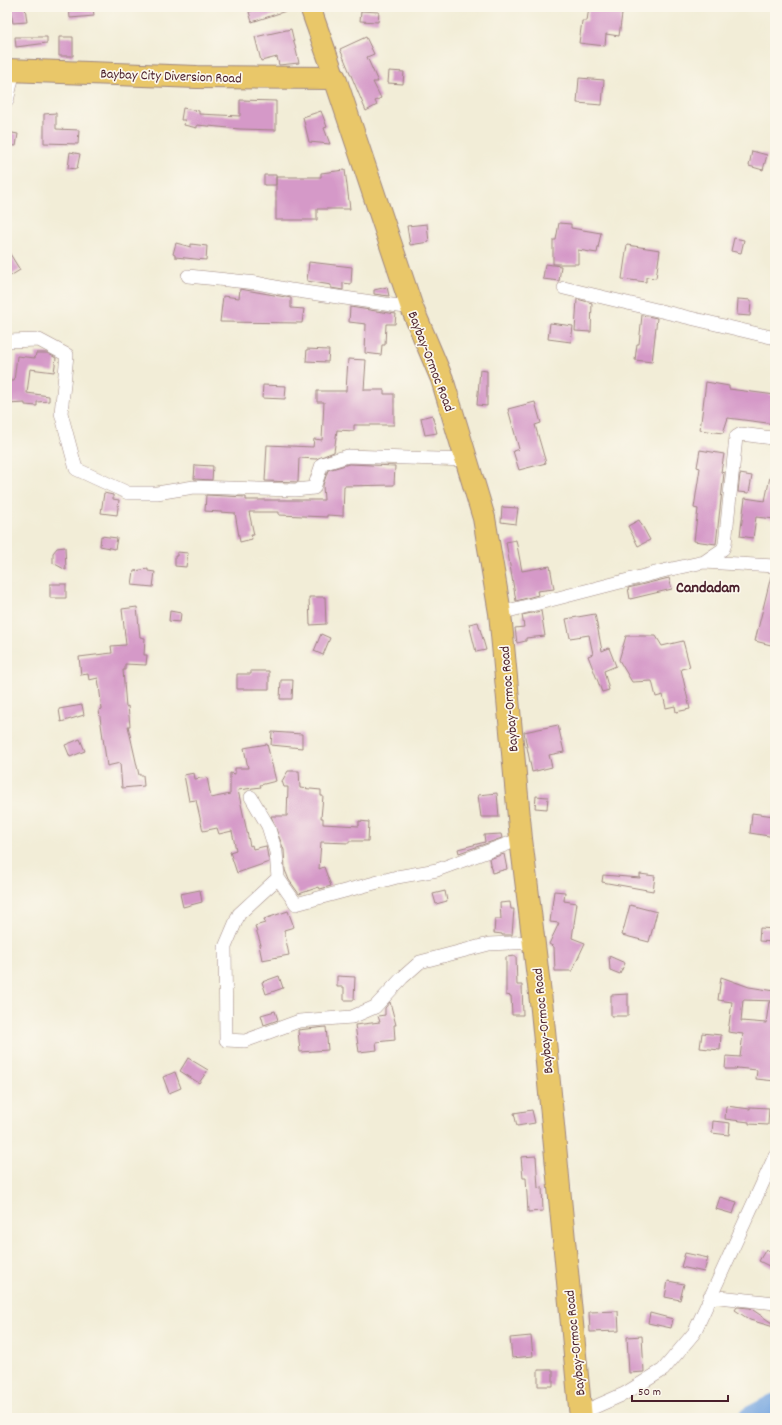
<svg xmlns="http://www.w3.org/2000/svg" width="782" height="1425" font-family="Dekko,sans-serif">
  <rect width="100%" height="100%" fill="#fbf7ec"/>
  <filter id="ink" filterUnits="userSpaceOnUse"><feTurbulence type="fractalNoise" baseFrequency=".025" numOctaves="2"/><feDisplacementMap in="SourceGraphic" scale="8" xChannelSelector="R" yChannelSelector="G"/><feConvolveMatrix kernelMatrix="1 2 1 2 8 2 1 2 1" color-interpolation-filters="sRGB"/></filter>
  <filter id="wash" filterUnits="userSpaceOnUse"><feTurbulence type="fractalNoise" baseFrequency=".012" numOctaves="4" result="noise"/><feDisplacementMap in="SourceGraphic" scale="16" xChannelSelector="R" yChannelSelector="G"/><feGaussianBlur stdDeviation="0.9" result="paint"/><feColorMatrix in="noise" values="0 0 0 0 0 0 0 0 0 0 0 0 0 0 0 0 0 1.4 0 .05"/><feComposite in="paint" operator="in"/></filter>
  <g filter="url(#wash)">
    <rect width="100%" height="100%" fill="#f2edd7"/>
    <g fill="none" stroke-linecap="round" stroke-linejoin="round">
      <path stroke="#75a5e0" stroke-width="23" d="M 750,1418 L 775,1405"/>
    </g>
    <g id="blocks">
      <path fill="#d599c8" d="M 10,7 L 25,7 L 27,22 L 13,23 Z
        M 69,7 L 93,7 L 94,16 L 70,18 Z
        M 263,7 L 291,7 L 292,9 L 252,22 L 249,12 Z
        M 589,7 L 609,9 L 609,7 L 623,7 L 619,36 L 606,34 L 605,46 L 579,43 L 582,21 L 587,21 Z
        M 361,11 L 379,12 L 378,22 L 360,21 Z
        M 291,29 L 299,63 L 279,65 L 277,57 L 261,61 L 255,37 Z
        M 15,37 L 47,37 L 47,43 L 16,47 Z
        M 59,37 L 73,37 L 73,56 L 59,56 Z
        M 366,37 L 374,54 L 367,57 L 378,82 L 373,82 L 381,98 L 375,101 L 377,105 L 366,111 L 340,49 Z
        M 389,71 L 404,72 L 403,84 L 388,83 Z
        M 579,78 L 604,80 L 602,105 L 577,103 Z
        M 240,100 L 276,101 L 276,130 L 240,129 L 197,125 L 197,128 L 184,125 L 185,120 L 181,120 L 183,108 L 199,111 L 199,114 L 240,116 Z
        M 321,111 L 327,127 L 324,128 L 330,144 L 309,142 L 303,117 Z
        M 56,113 L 56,129 L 79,130 L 78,144 L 44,143 L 44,114 Z
        M 7,132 L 18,134 L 16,146 L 7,145 Z
        M 752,151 L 767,155 L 763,170 L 749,166 Z
        M 70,152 L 80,154 L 77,169 L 68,168 Z
        M 345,170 L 350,209 L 317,209 L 317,220 L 276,220 L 276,177 L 321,177 L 321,173 Z
        M 264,175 L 276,175 L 276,185 L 264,185 Z
        M 559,223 L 571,224 L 571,228 L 601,233 L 597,253 L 578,250 L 578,264 L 553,264 L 553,240 L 556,240 Z
        M 427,224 L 429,242 L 410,245 L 407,226 Z
        M 734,238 L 744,240 L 741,253 L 731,251 Z
        M 176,243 L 191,247 L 191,244 L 207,246 L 206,260 L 175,257 L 175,255 L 173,254 Z
        M 627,245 L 660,250 L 656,278 L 646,277 L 646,282 L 622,279 Z
        M 7,249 L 20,270 L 7,278 Z
        M 309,262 L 352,267 L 351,284 L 343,283 L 343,290 L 331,288 L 331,285 L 307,281 Z
        M 545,264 L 561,266 L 559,281 L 543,279 Z
        M 387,287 L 389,296 L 374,294 L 374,290 Z
        M 240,289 L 291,298 L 291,308 L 304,309 L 302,323 L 220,322 L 223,296 L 239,298 Z
        M 577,299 L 592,303 L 591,332 L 575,331 Z
        M 738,299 L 751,300 L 750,316 L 737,315 Z
        M 350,307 L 396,314 L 395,324 L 386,324 L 385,345 L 382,345 L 381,355 L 365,353 L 366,324 L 349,322 Z
        M 642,315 L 657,318 L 652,362 L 635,360 L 637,344 L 639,344 Z
        M 550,323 L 573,326 L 571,342 L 548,339 Z
        M 307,349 L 329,350 L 328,362 L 306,361 Z
        M 36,353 L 47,353 L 56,358 L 54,372 L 30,369 L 27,393 L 49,396 L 49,401 L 37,402 L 37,406 L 25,405 L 25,403 L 7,404 L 7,381 L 14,381 L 17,356 L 35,358 Z
        M 348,359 L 366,360 L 364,390 L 384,390 L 384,394 L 394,394 L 394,425 L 354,425 L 354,431 L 337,430 L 334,452 L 316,459 L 299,458 L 298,482 L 265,481 L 267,445 L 313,447 L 314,439 L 322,440 L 324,402 L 317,402 L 317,391 L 346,391 Z
        M 480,370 L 487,371 L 487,406 L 477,405 Z
        M 706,382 L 729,386 L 729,389 L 775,395 L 775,424 L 728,418 L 723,433 L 700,430 Z
        M 263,385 L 286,386 L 285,399 L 262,398 Z
        M 535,402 L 541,423 L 535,425 L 546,463 L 519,470 L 513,451 L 519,449 L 508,409 Z
        M 432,415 L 437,433 L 425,435 L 421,418 Z
        M 700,450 L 724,454 L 721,472 L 724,473 L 716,544 L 694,541 L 698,509 L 694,508 L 700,468 L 697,467 Z
        M 349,464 L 395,466 L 394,485 L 344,486 L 343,516 L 327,515 L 327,517 L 279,515 L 279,512 L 249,512 L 254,535 L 251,535 L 252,539 L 240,542 L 235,513 L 205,511 L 206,495 L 246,497 L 246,500 L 324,500 L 323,485 L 328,470 Z
        M 195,465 L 213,466 L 212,480 L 194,479 Z
        M 740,474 L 752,476 L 749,493 L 738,492 Z
        M 770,477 L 775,478 L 775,519 L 756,517 L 753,538 L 740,536 L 745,498 L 765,501 Z
        M 104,493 L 113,495 L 113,499 L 119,500 L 117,515 L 101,513 Z
        M 502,507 L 518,508 L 516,524 L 501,522 Z
        M 639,520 L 650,540 L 638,546 L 628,526 Z
        M 101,536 L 117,538 L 115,549 L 100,546 Z
        M 516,540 L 522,571 L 550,566 L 554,589 L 537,591 L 538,595 L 516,601 L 506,542 Z
        M 65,547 L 66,570 L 53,563 L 53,553 L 57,548 Z
        M 177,552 L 188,553 L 186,567 L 175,566 L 175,556 L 177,556 Z
        M 148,569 L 148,571 L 155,572 L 153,587 L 132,585 L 134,571 Z
        M 771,576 L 775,577 L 775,646 L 755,641 Z
        M 669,578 L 672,589 L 630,599 L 628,588 Z
        M 50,584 L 66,584 L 66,598 L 50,598 Z
        M 309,597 L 325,597 L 326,624 L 310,625 Z
        M 137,607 L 140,637 L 145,638 L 144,655 L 147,655 L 146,665 L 125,664 L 125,670 L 123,670 L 126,707 L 128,706 L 130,726 L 128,726 L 139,775 L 143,775 L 144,786 L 122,788 L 120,763 L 107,766 L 99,710 L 102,709 L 98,678 L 89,680 L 88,674 L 81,675 L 79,657 L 112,653 L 111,646 L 126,645 L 122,609 Z
        M 170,611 L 181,613 L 180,622 L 169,621 Z
        M 541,611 L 545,636 L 526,638 L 526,641 L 517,643 L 515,628 L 524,627 L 522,615 Z
        M 595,614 L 602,651 L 609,648 L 616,666 L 604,671 L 609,690 L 602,692 L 588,656 L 593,654 L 589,635 L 570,638 L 566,619 Z
        M 478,622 L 486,650 L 476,652 L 469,624 Z
        M 321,634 L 330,638 L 323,655 L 314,651 Z
        M 626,636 L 656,636 L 662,646 L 683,641 L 690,667 L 681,669 L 690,709 L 676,712 L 675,706 L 666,708 L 663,695 L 656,697 L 652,681 L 632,682 L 619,660 Z
        M 251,671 L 269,671 L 269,689 L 237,689 L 237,674 L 251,674 Z
        M 281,680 L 293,680 L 292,699 L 280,699 Z
        M 82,705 L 84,715 L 61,722 L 59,709 Z
        M 558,725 L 564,752 L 549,755 L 552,767 L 532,772 L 524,732 Z
        M 272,732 L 302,734 L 302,748 L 271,745 Z
        M 80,739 L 85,751 L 70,757 L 65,745 Z
        M 267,744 L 276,781 L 260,785 L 261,787 L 238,790 L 250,846 L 252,845 L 253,849 L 266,846 L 269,862 L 237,873 L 230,852 L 236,850 L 232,831 L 219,834 L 217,828 L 203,831 L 196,800 L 189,801 L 184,775 L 194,773 L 195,779 L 207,777 L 211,798 L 230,794 L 230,773 L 235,774 L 235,768 L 248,768 L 244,748 Z
        M 288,771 L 299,771 L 300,788 L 321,790 L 321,796 L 323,796 L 321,818 L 323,818 L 323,824 L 359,826 L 359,821 L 369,822 L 368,841 L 349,841 L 349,843 L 321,842 L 319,869 L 324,867 L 331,886 L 320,889 L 319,887 L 299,894 L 289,880 L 285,870 L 284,850 L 271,816 L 287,816 L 288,787 L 284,787 L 282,781 Z
        M 497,793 L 499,817 L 481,817 L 478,795 Z
        M 536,796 L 548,797 L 547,809 L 535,808 Z
        M 752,813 L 774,816 L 773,824 L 775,825 L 775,837 L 750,833 Z
        M 501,834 L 502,838 L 459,853 L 458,849 L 485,842 L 484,835 Z
        M 504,854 L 507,869 L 492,873 L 489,859 Z
        M 640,874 L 655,876 L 653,891 L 602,882 L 603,875 L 640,878 Z
        M 200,890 L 202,902 L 183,907 L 180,894 Z
        M 445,891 L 447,901 L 436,904 L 433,894 Z
        M 554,891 L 565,892 L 564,901 L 577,903 L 572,938 L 585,943 L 572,971 L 555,971 L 554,947 L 549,944 L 559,923 L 550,922 Z
        M 510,902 L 511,909 L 514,909 L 512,935 L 502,935 L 502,934 L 494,933 L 495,919 L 501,919 L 500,903 Z
        M 630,905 L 657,912 L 649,942 L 622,935 Z
        M 288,911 L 294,927 L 284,930 L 289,955 L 262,960 L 259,945 L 261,945 L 255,926 L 265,923 L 264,919 Z
        M 760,928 L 775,929 L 775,942 L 759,941 Z
        M 516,956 L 517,985 L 522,985 L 523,1015 L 512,1015 L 511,996 L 506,995 L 506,957 Z
        M 609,956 L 625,963 L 620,974 L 610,970 Z
        M 279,976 L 283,988 L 266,994 L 262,982 Z
        M 337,976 L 355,977 L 354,1000 L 344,1000 L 344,987 L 337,987 Z
        M 721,977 L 749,987 L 775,991 L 775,1001 L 743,1000 L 741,1021 L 766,1023 L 769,1002 L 775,1002 L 775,1081 L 756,1079 L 757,1070 L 737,1068 L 736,1069 L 725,1069 L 726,1056 L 740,1057 L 743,1034 L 728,1032 L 732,1002 L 718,1000 Z
        M 628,994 L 628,1016 L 611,1016 L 611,995 Z
        M 390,1002 L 396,1025 L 394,1025 L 395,1040 L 376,1042 L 377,1050 L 359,1052 L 355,1025 L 380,1022 L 378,1016 L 385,1015 L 385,1008 Z
        M 275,1011 L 278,1020 L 264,1025 L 261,1015 Z
        M 326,1027 L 328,1050 L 300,1052 L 298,1030 Z
        M 702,1033 L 721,1035 L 720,1050 L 700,1048 Z
        M 188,1058 L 208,1070 L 199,1083 L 180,1071 Z
        M 175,1072 L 181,1088 L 169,1093 L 163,1077 Z
        M 726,1106 L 750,1109 L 750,1107 L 769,1108 L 768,1125 L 749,1124 L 749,1122 L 725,1119 Z
        M 532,1110 L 535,1123 L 517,1126 L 514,1113 Z
        M 713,1121 L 730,1123 L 729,1135 L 712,1133 Z
        M 536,1156 L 538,1188 L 542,1187 L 543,1211 L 528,1212 L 526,1178 L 523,1178 L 521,1157 Z
        M 720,1197 L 737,1202 L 733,1214 L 716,1209 Z
        M 766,1249 L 775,1254 L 775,1269 L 759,1261 Z
        M 685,1253 L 708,1258 L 704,1272 L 681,1267 Z
        M 668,1281 L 684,1284 L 680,1300 L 665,1297 Z
        M 737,1307 L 750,1308 L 775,1325 L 774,1327 L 750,1320 L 735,1310 Z
        M 618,1311 L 619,1331 L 590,1332 L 589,1312 Z
        M 650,1313 L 673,1319 L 671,1328 L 648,1323 Z
        M 531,1336 L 533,1356 L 512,1358 L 510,1338 Z
        M 642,1336 L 644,1372 L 629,1373 L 627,1337 Z
        M 538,1370 L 553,1370 L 553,1386 L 538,1386 Z"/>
    </g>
  </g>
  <g filter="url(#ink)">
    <use href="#blocks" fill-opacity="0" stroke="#9e8681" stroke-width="1"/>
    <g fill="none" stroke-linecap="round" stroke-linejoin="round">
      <g stroke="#9e8681" stroke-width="14">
        <path id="street" d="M 7,101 L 14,70
          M 188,276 L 257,283 L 291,290 L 412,308
          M 564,288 L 775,338
          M 7,341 L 39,340 L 67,355 L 61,413 L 76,469 L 128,493 L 157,493 L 194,487 L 295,490 L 314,488 L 322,464 L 348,456 L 467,460
          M 704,562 L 723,549 L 725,544 L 736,437 L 741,434 L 772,438
          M 500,613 L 667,570 L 704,562 L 775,566
          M 251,797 L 268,826 L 276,852 L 278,878 L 296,904 L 397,877 L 437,870 L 521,839
          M 278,878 L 239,914 L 225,947 L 226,1040 L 245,1041 L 299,1021 L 352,1017 L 375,1007 L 402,978 L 420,962 L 489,944 L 534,942
          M 710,1296 L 775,1303
          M 581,1413 L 624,1394 L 663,1370 L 694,1333 L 775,1156"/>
      </g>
      <g stroke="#9e8681" stroke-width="22">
        <path id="primary" d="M 310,7 L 335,78"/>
      </g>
      <g stroke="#9e8681" stroke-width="24">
        <path id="highway" d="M 7,70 L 197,77 L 335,78 L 412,308 L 442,379 L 484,518 L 500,613 L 521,839 L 542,1010 L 581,1418"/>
      </g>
      <use href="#street" stroke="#fff" stroke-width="13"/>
      <use href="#primary" stroke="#e9c769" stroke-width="20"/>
      <use href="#highway" stroke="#e9c769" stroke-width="22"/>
    </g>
  </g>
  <g text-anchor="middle" stroke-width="3.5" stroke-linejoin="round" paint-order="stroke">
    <g font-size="14" fill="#4a1f2b" stroke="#fbf7ec">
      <text transform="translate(171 75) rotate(2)" y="5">Baybay City Diversion Road</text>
      <text transform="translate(432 361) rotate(69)" y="5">Baybay-Ormoc Road</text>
      <text transform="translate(508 699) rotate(-95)" y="5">Baybay-Ormoc Road</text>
      <text transform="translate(542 1021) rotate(-96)" y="5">Baybay-Ormoc Road</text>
      <text transform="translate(574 1343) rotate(-96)" y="5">Baybay-Ormoc Road</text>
    </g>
    <g font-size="16" font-weight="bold" fill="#4a1f2b" stroke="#fbf7ec">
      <text x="708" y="592">Candadam</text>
    </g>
  </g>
  <rect width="782" height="1425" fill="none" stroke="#fbf7ec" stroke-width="24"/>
  <path d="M632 1395v6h96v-6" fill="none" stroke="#4a1f2b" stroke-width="2"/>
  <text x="638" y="1395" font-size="12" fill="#4a1f2b" stroke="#fbf7ec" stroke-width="3" paint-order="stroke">50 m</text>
</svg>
